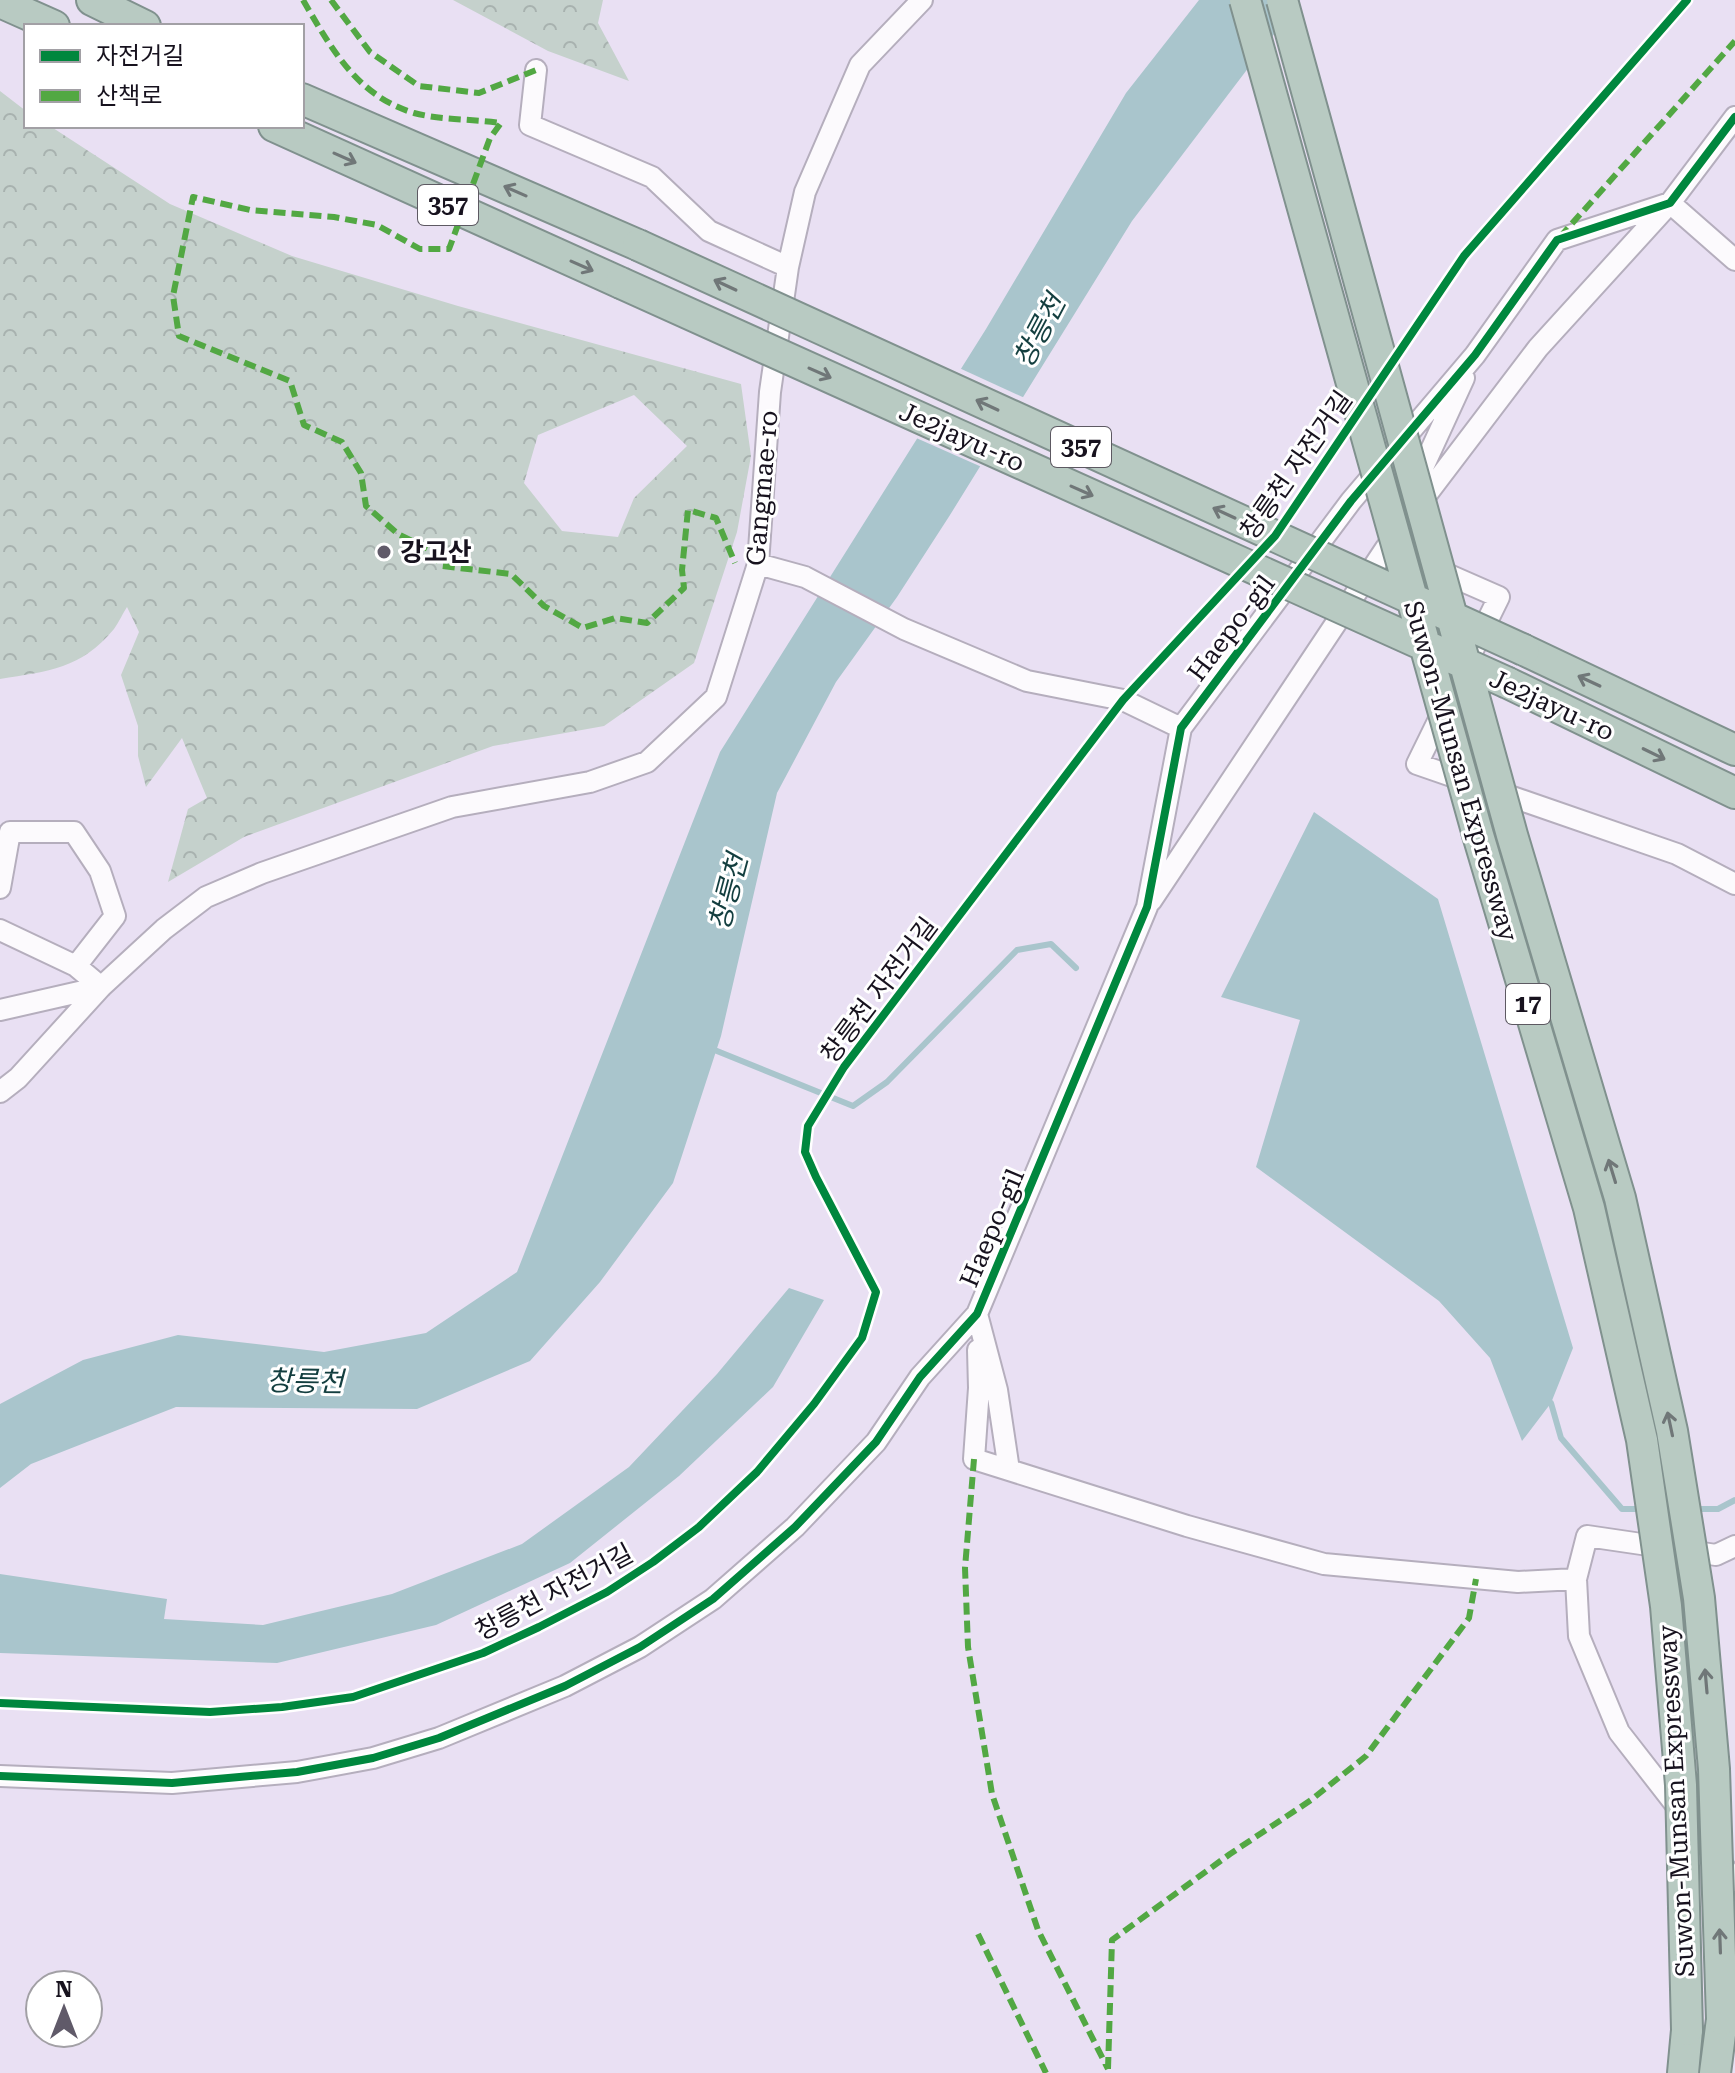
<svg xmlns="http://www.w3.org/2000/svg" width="1735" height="2073" font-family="'Roboto Serif','Noto Sans KR',serif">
  <defs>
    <pattern id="forest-crowns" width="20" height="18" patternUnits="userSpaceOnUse" patternTransform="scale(2)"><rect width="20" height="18" fill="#c5d1cc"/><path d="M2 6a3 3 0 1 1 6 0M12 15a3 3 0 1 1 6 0" fill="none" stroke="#a8b2af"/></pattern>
  </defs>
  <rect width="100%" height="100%" fill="#e9e0f3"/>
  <path fill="url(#forest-crowns)" fill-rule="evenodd" d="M 453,0 L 603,0 L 598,23 L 629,81 L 548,51 Z
    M 0,91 L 26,111 L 26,126 L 50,126 L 170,204 L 292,256 L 458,306 L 741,384 L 751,456 L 737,532 L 694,663 L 604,726 L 493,746 L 244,837 L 168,882 L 188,809 L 207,798 L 182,738 L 146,787 L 138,756 L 138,726 L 121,675 L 139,632 L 127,607 C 123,613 119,622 114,629 C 81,669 49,671 0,679 ZM 634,395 L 687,446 L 634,498 L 618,537 L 562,531 L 524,483 L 538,435 Z"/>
  <path fill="#a9c5cc" d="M 1199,0 L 1300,0 L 1132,221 L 950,515 L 897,597 L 836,682 L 777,793 L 721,1036 L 673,1183 L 600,1282 L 530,1361 L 417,1409 L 176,1407 L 31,1464 L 0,1488 L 0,1404 L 83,1360 L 178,1335 L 324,1352 L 426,1333 L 517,1272 L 720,752 L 986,329 L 1126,93 Z
    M 1314,812 L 1438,899 L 1573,1348 L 1551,1403 L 1522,1441 L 1490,1358 L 1439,1301 L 1256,1167 L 1300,1020 L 1221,997 Z
    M 789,1288 L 824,1300 L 773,1387 L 679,1476 L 570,1563 L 436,1625 L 277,1663 L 0,1653 L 0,1574 L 167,1599 L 164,1619 L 263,1625 L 392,1594 L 522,1544 L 629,1467 L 717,1374 Z"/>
  <path fill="#e9e0f3" d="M 957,367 L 1027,399 L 984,468 L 914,437 Z"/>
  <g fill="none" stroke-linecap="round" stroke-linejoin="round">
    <path stroke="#a9c5cc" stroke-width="6" d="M 712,1049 L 853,1106 L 887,1082 L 1017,950 L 1051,944 L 1076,968
      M 1551,1403 L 1561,1438 L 1622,1509 L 1641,1509
      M 1692,1509 L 1718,1509 L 1735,1500"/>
    <g stroke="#b5aebd" stroke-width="24">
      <path id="minor" d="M 536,70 L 530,125 L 652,177 L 709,231 L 788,267
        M 1414,487 L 1464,378
        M 1394,551 L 1499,597 L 1417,764 L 1677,854 L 1735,884
        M 758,564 L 805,577 L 904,629 L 1027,681 L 1123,700 L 1181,728
        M 0,888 L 10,832 L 74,832 L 100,871 L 115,916 L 76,966
        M 1151,901 L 1386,548 L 1538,348 L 1670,203 L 1735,260
        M 0,930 L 76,966 L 101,987
        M 0,1010 L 101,987
        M 0,1092 L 18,1078 L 101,987 L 164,929 L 206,897 L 262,873 L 452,807 L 590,782 L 647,762 L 716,697 L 758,564 L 770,392 L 788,267 L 805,192 L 860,65 L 922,0
        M 977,1314 L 997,1390 L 1009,1470 L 1187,1526 L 1324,1564 L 1518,1582 L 1576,1579 L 1587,1536 L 1716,1555 L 1735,1546
        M 978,1350 L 979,1388 L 974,1459 L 1009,1470
        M 1576,1579 L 1579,1636 L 1619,1732 L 1735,1881
        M 0,1776 L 172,1783 L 297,1772 L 373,1758 L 439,1738 L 565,1686 L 640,1647 L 713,1599 L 795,1527 L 876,1442 L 920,1377 L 977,1314 L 1147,907 L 1181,728 L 1351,501 L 1475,355 L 1557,240 L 1670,203 L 1735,117"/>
    </g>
    <g stroke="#80918e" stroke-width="34">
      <path id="highway" d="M 92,0 L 145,26
        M 0,2 L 54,26
        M 302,99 L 638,245
        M 274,126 L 621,283
        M 1524,650 L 1735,750
        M 1508,683 L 1735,793
        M 1683,2073 L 1687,2030
        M 1715,2073 L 1722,2019"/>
    </g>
    <use href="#minor" stroke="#fcfafd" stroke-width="20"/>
    <use href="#highway" stroke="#b8cac2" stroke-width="30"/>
    <g stroke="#80918e" stroke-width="34" stroke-linecap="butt">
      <path id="highway-bridge" d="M 1245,0 L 1478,835 L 1589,1208 L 1642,1440 L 1666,1606 L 1681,1785 L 1687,2030
        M 1282,0 L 1512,835 L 1620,1198 L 1672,1431 L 1699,1598 L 1714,1769 L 1722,2019
        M 638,245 L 1524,650
        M 621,283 L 1508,683"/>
    </g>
    <use href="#highway-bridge" stroke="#b8cac2" stroke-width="30"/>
    <path stroke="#52a843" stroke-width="6" stroke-dasharray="12 6" stroke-linecap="butt" d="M 303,0 C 331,48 357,96 414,113 C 440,120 473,119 501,123 L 490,138 L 449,249 L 420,249 L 377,225 L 334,217 L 250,210 L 193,197 L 173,296 L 179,336 L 290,381 L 304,425 L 342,442 L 361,473 L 366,506 L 398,534 L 430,550 L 442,566 L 511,574 L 544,606 L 583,628 L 615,618 L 647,623 L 684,588 L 682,570 L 688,510 L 716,518 L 735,563
      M 331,0 L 370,52 L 419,86 L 479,93 L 536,70
      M 1560,237 L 1735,41
      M 974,1459 L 965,1568 L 968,1647 L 992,1794 L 1038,1930 L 1108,2069
      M 978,1934 L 1046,2073
      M 1108,2069 L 1112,1940 L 1230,1854 L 1311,1800 L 1366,1756 L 1469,1618 L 1476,1579"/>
    <g stroke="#fff" stroke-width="13">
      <path id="cycleway" d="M 0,1703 L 210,1712 L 282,1707 L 353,1697 L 483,1653 L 539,1627 L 607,1592 L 653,1562 L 699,1527 L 757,1472 L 814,1404 L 862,1338 L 876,1292 L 816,1177 L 805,1152 L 808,1126 L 844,1067 L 1123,700 L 1275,536 L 1464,256 L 1687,0
        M 0,1776 L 172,1783 L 297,1772 L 373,1758 L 439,1738 L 565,1686 L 640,1647 L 713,1599 L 795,1527 L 876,1442 L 920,1377 L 977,1314 L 1147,907 L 1181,728 L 1351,501 L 1475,355 L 1557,240 L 1670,203 L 1735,117"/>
    </g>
    <use href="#cycleway" stroke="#00873e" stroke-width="8"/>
  </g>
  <defs><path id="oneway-shaft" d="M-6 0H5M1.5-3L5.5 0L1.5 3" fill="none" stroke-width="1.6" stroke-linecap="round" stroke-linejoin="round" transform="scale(2)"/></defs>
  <g stroke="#707778">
    <use href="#oneway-shaft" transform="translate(345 158) rotate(24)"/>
    <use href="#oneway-shaft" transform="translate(515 191) rotate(-156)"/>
    <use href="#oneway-shaft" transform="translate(582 266) rotate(24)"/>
    <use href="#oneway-shaft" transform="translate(725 285) rotate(-155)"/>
    <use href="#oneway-shaft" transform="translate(820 373) rotate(24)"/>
    <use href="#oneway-shaft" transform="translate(987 405) rotate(-155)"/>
    <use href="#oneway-shaft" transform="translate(1082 491) rotate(24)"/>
    <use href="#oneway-shaft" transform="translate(1224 513) rotate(-155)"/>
    <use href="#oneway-shaft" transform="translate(1589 681) rotate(-155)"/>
    <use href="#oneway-shaft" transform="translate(1654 754) rotate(26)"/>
    <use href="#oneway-shaft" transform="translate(1612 1171) rotate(-107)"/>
    <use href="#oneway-shaft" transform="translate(1670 1424) rotate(-102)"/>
    <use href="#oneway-shaft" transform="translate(1706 1681) rotate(-95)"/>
    <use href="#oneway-shaft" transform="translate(1720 1941) rotate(-92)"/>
  </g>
  <circle fill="#605a69" stroke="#fff" stroke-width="3" cx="384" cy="552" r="8"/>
  <g text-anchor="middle" stroke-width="6" stroke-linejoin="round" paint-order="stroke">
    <g fill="#fff" stroke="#5d5962" stroke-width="2">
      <rect x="418" y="185" width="60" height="40" rx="6"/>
      <rect x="1051" y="427" width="60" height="40" rx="6"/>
      <rect x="1506" y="984" width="44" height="40" rx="6"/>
    </g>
    <g font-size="24" font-weight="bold" fill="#17121e">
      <text x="448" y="213">357</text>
      <text x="1081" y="455">357</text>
      <text x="1528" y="1012">17</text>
    </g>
    <g font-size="26" fill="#17121e" stroke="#fff">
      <text transform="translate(962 437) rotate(24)" y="9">Je2jayu-ro</text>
      <text transform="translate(1296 465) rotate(-55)" y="9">창릉천 자전거길</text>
      <text transform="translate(762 488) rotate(-85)" y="9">Gangmae-ro</text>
      <text transform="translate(1231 628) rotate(-53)" y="9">Haepo-gil</text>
      <text transform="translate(1552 705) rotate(25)" y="9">Je2jayu-ro</text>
      <text transform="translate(1461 771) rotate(74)" y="9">Suwon-Munsan Expressway</text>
      <text transform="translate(879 990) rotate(-53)" y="9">창릉천 자전거길</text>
      <text transform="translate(992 1228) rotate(-67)" y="9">Haepo-gil</text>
      <text transform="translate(554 1592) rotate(-28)" y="9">창릉천 자전거길</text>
      <text transform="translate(1676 1801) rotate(-93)" y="9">Suwon-Munsan Expressway</text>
    </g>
    <g font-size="26" font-weight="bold" fill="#17121e" stroke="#fff" text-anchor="start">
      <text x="400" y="561">강고산</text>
    </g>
    <g font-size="28" font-style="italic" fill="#133e3f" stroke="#fff">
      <text transform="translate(1039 331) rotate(-62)" y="10">창릉천</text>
      <text transform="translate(728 892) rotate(-75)" y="10">창릉천</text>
      <text transform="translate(305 1381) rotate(1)" y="10">창릉천</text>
    </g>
  </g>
  <rect x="24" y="24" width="280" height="104" fill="#ffffff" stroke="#a2a0a5" stroke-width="2"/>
  <rect x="40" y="50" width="40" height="12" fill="#00873e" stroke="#a2a0a5" stroke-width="2"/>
  <text x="96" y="64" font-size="24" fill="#17121e">자전거길</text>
  <rect x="40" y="90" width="40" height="12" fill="#52a843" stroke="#a2a0a5" stroke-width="2"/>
  <text x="96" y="104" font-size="24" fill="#17121e">산책로</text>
  <g transform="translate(64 2009)"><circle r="38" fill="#ffffff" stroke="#a2a0a5" stroke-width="2"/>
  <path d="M0-6L14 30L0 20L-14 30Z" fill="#605a69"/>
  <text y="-12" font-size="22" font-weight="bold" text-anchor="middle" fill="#17121e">N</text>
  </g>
</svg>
